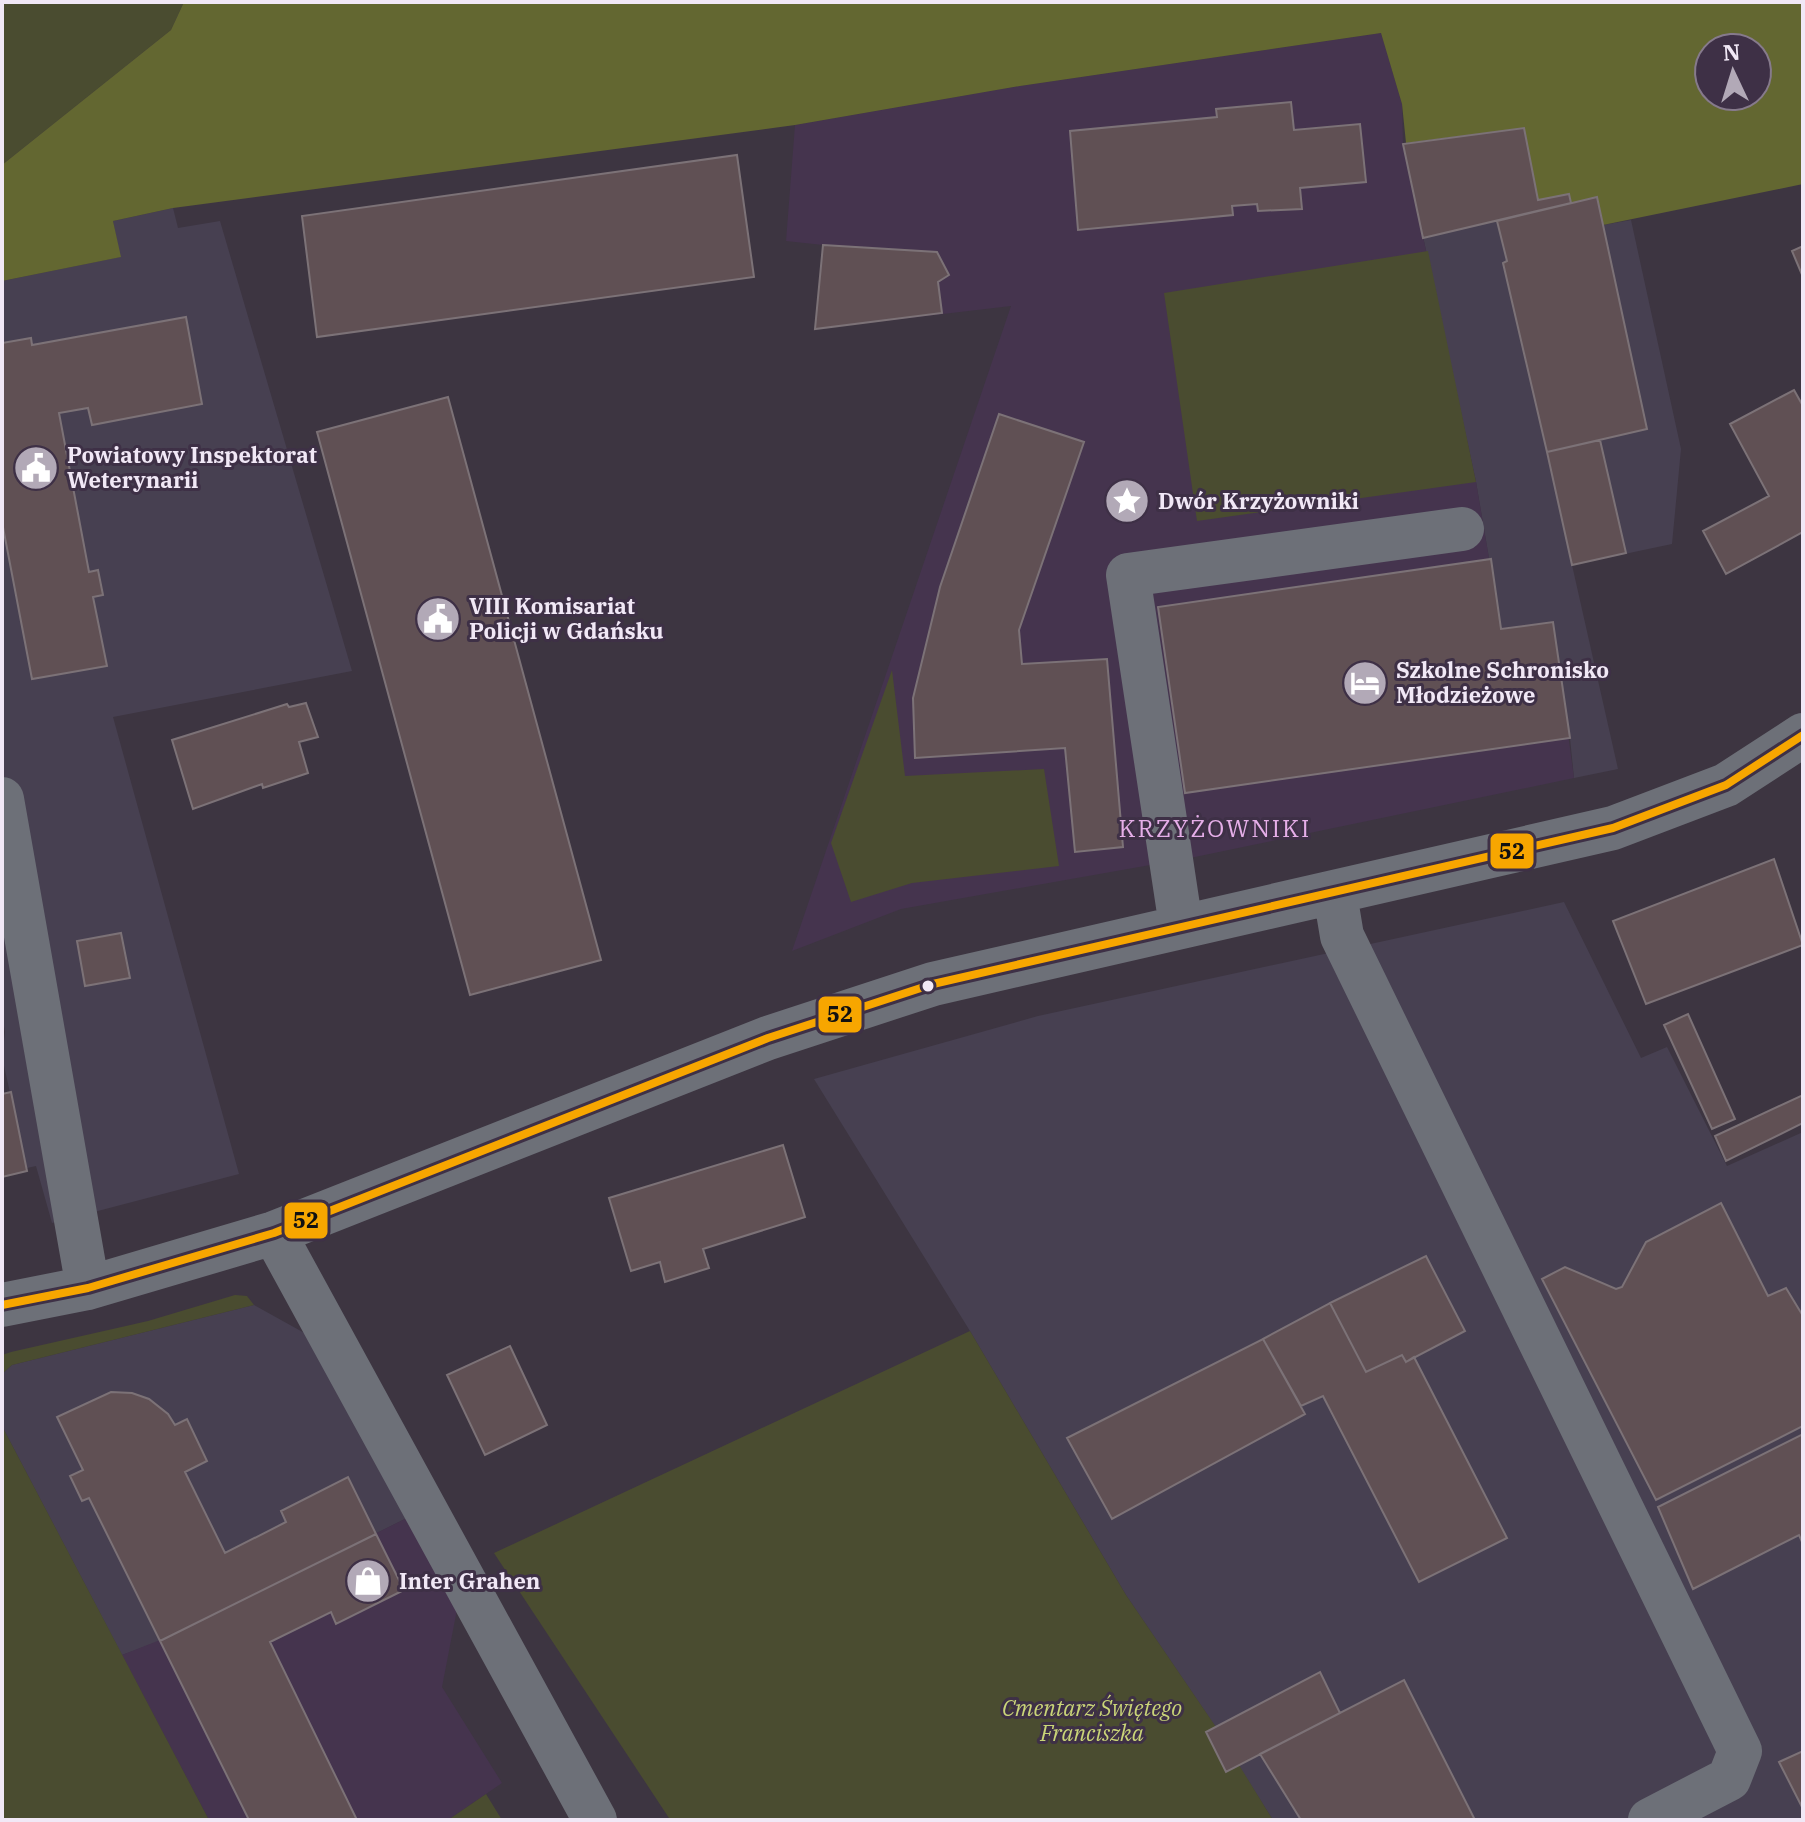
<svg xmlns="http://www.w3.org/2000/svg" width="1805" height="1822" font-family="'IBM Plex Serif',serif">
  <rect width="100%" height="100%" fill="#3d3541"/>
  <path fill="#474051" d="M 1524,128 L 1569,194 L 1597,197 L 1603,225 L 1631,220 L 1681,449 L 1672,544 L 1572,565 L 1618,769 L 1574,778 L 1570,738 L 1501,629 L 1476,482 L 1403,144 Z
    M 173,208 L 178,228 L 220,221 L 352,671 L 113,717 L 239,1174 L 52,1223 L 36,1166 L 27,1168 L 2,1057 L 5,1032 L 2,1015 L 2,281 L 120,257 L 113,221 Z
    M 1564,902 L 1641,1058 L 1667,1047 L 1727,1166 L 1803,1132 L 1803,1820 L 1273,1820 L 1239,1766 L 1226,1772 L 1206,1732 L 1215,1726 L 1126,1595 L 970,1331 L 814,1079 L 1038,1016 Z
    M 254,1305 L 308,1335 L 415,1514 L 160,1641 L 122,1655 L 2,1426 L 2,1374 L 12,1365 Z"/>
  <path fill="#45344e" d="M 1381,33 L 1402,104 L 1403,144 L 1476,482 L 1501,628 L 1553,622 L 1574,778 L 1190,858 L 901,909 L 792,951 L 1011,306 L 815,329 L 823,245 L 786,241 L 795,125 L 1020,86 Z
    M 415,1514 L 460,1594 L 442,1687 L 502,1783 L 448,1820 L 209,1820 L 122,1655 L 160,1640 Z"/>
  <path fill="#4a4c30" d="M 2,2 L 184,2 L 171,30 L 2,165 Z
    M 1428,251 L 1476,482 L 1197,521 L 1164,293 Z
    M 892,670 L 905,776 L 1044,769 L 1059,866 L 912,883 L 851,902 L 831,843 Z
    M 235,1295 L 247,1296 L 254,1305 L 12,1365 L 2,1374 L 2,1355 L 11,1352 L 148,1321 Z
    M 970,1331 L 1126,1595 L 1216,1727 L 1206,1732 L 1226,1772 L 1239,1765 L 1273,1820 L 666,1820 L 669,1818 L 494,1553 Z
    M 2,1426 L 209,1820 L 2,1820 Z
    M 486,1794 L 502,1820 L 448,1820 Z"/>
  <path fill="#636731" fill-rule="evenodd" d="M 184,2 L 1803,2 L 1803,184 L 1603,225 L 1597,197 L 1571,203 L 1568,194 L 1538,200 L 1524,128 L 1406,143 L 1402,104 L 1381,33 L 1020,86 L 795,125 L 173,208 L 113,221 L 121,257 L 2,281 L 2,165 L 171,30 ZM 1709,48 L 1757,48 L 1757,96 L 1709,96 Z"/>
  <path fill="#605054" stroke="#7c7277" stroke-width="2" d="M 1291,102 L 1294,130 L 1360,124 L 1366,182 L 1300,188 L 1302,209 L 1258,211 L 1257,204 L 1232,206 L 1233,215 L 1078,230 L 1070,131 L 1217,117 L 1216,109 Z
    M 1524,128 L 1538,200 L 1569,194 L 1571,203 L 1423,238 L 1403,144 Z
    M 737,155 L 754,277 L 317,337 L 302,216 Z
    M 1597,197 L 1647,429 L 1547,452 L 1503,263 L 1507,261 L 1497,221 Z
    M 823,245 L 937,252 L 949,275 L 938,282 L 942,313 L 815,329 Z
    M 1803,246 L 1803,277 L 1792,251 Z
    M 186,317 L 202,404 L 92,425 L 88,408 L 59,413 L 89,572 L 98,570 L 103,595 L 93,597 L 107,666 L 32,679 L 2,522 L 2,343 L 31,338 L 32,345 Z
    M 1794,390 L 1803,406 L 1803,532 L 1726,574 L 1703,531 L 1769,496 L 1730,424 Z
    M 448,397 L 601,960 L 470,995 L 317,432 Z
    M 999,414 L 1084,442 L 1019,630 L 1022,664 L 1107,659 L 1123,847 L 1075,852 L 1065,748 L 915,758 L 913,698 L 940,587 Z
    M 1600,440 L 1626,553 L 1572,565 L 1547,452 Z
    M 1491,559 L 1501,629 L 1553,622 L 1570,738 L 1185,793 L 1158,607 Z
    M 306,703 L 318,737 L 299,742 L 308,773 L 263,788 L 262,784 L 193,809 L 172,740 L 287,704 L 289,707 Z
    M 1774,859 L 1803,945 L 1646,1004 L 1613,921 Z
    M 121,933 L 130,978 L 85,986 L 77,941 Z
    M 1688,1014 L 1735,1119 L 1712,1129 L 1664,1025 Z
    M 11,1092 L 27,1171 L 2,1177 L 2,1094 Z
    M 1803,1095 L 1803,1123 L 1726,1161 L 1715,1136 Z
    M 783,1145 L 805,1217 L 703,1249 L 709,1268 L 665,1282 L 660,1262 L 631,1271 L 609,1198 Z
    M 1721,1203 L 1768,1296 L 1786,1288 L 1803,1316 L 1803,1426 L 1656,1500 L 1542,1279 L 1565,1267 L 1616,1289 L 1622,1287 L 1646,1242 Z
    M 1426,1256 L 1465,1331 L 1406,1362 L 1402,1355 L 1366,1372 L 1330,1303 Z
    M 1330,1303 L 1366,1372 L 1402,1355 L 1406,1362 L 1414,1357 L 1507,1538 L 1419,1582 L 1323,1396 L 1301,1406 L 1263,1339 Z
    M 1263,1339 L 1305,1414 L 1112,1519 L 1067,1438 Z
    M 510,1346 L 547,1425 L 485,1455 L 447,1375 Z
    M 111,1392 L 132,1393 L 149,1399 L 168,1414 L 175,1425 L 187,1419 L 207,1461 L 185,1472 L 225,1553 L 286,1522 L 281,1511 L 348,1477 L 376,1534 L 160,1641 L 89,1498 L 82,1501 L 70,1476 L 83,1470 L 57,1417 Z
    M 1803,1434 L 1803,1544 L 1799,1535 L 1693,1589 L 1658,1507 Z
    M 376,1534 L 404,1590 L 336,1624 L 331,1612 L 270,1642 L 357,1820 L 249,1820 L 160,1641 Z
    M 1320,1672 L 1340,1713 L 1226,1772 L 1206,1732 Z
    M 1404,1680 L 1475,1820 L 1301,1820 L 1260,1754 Z
    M 1803,1751 L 1803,1809 L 1779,1762 Z"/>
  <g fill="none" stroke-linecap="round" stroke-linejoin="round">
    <path stroke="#6d7078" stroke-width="44" d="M 2,799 L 88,1288
      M 1335,894 L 1342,936 L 1740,1751 L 1729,1779 L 1650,1820
      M 1181,926 L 1128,575 L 1462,529
      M 274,1233 L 595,1820
      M 2,1305 L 88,1288 L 274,1233 L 768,1038 L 933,984 L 1613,828 L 1726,785 L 1803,735"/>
    <g stroke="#3e3046" stroke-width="14">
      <path id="bus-1" d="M 2,1305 L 88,1288 L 274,1233 L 768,1038 L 933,984 L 1613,828 L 1726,785 L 1803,735"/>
    </g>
    <use href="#bus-1" stroke="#f7a600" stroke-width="8"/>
  </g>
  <defs>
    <g id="civic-disc" transform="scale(2.3)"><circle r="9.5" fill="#b2a9b7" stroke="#3e3046"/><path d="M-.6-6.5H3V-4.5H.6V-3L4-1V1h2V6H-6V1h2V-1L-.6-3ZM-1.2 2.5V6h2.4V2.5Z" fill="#fff"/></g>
    <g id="sight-disc" transform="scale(2.3)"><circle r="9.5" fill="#b2a9b7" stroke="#3e3046"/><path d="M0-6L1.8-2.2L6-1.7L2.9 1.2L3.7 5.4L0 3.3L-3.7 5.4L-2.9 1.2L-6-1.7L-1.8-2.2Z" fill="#fff"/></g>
    <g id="hotel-disc" transform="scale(2.3)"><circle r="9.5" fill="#b2a9b7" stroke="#3e3046"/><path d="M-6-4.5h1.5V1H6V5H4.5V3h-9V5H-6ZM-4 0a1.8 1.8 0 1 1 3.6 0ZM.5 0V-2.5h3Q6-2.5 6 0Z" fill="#fff"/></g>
    <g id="shop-disc" transform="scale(2.3)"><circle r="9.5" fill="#b2a9b7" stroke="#3e3046"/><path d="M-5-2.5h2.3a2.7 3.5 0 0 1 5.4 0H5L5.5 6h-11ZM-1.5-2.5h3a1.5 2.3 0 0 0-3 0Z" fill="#fff"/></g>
  </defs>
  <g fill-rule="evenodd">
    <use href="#civic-disc" x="36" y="468"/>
    <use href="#sight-disc" x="1127" y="501"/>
    <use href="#civic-disc" x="438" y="619"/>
    <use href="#hotel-disc" x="1365" y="683"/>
    <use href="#shop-disc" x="368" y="1581"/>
  </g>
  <circle fill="#f1e8f6" stroke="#3e3046" stroke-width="3" cx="928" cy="986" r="7"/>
  <g text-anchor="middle" stroke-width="6" stroke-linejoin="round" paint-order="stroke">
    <g font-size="22" font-weight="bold" fill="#f1e8f6" stroke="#3e3046" text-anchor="start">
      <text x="67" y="463">Powiatowy Inspektorat<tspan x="67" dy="25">Weterynarii</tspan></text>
      <text x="1158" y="509">Dwór Krzyżowniki</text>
      <text x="469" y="614">VIII Komisariat<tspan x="469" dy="25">Policji w Gdańsku</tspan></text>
      <text x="1396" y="678">Szkolne Schronisko<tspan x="1396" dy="25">Młodzieżowe</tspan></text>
      <text x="399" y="1589">Inter Grahen</text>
    </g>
    <g font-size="22" font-style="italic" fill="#cad578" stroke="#3e3046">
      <text x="1092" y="1716">Cmentarz Świętego<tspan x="1092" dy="25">Franciszka</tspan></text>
    </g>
    <g font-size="24" letter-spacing="2" fill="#e5aee8" stroke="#3e3046">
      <text x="1215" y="837">KRZYŻOWNIKI</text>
    </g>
  </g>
  <g stroke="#3e3046" stroke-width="3">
    <rect x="1489" y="832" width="46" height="38" rx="8" fill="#f7a600"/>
    <rect x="817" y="995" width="46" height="39" rx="8" fill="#f7a600"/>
    <rect x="283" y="1201" width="46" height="39" rx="8" fill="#f7a600"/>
  </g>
  <g font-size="22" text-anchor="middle" font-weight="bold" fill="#111">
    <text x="1512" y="859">52</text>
    <text x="840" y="1022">52</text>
    <text x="306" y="1228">52</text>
  </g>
  <rect width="1805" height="1822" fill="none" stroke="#f1e8f6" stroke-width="8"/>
  <g transform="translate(1733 72) rotate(356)"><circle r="38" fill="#3e3046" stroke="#867a8c" stroke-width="2"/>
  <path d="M0-6L14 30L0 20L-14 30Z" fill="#b2a9b7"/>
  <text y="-12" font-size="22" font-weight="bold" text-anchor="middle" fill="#f1e8f6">N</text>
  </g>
</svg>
